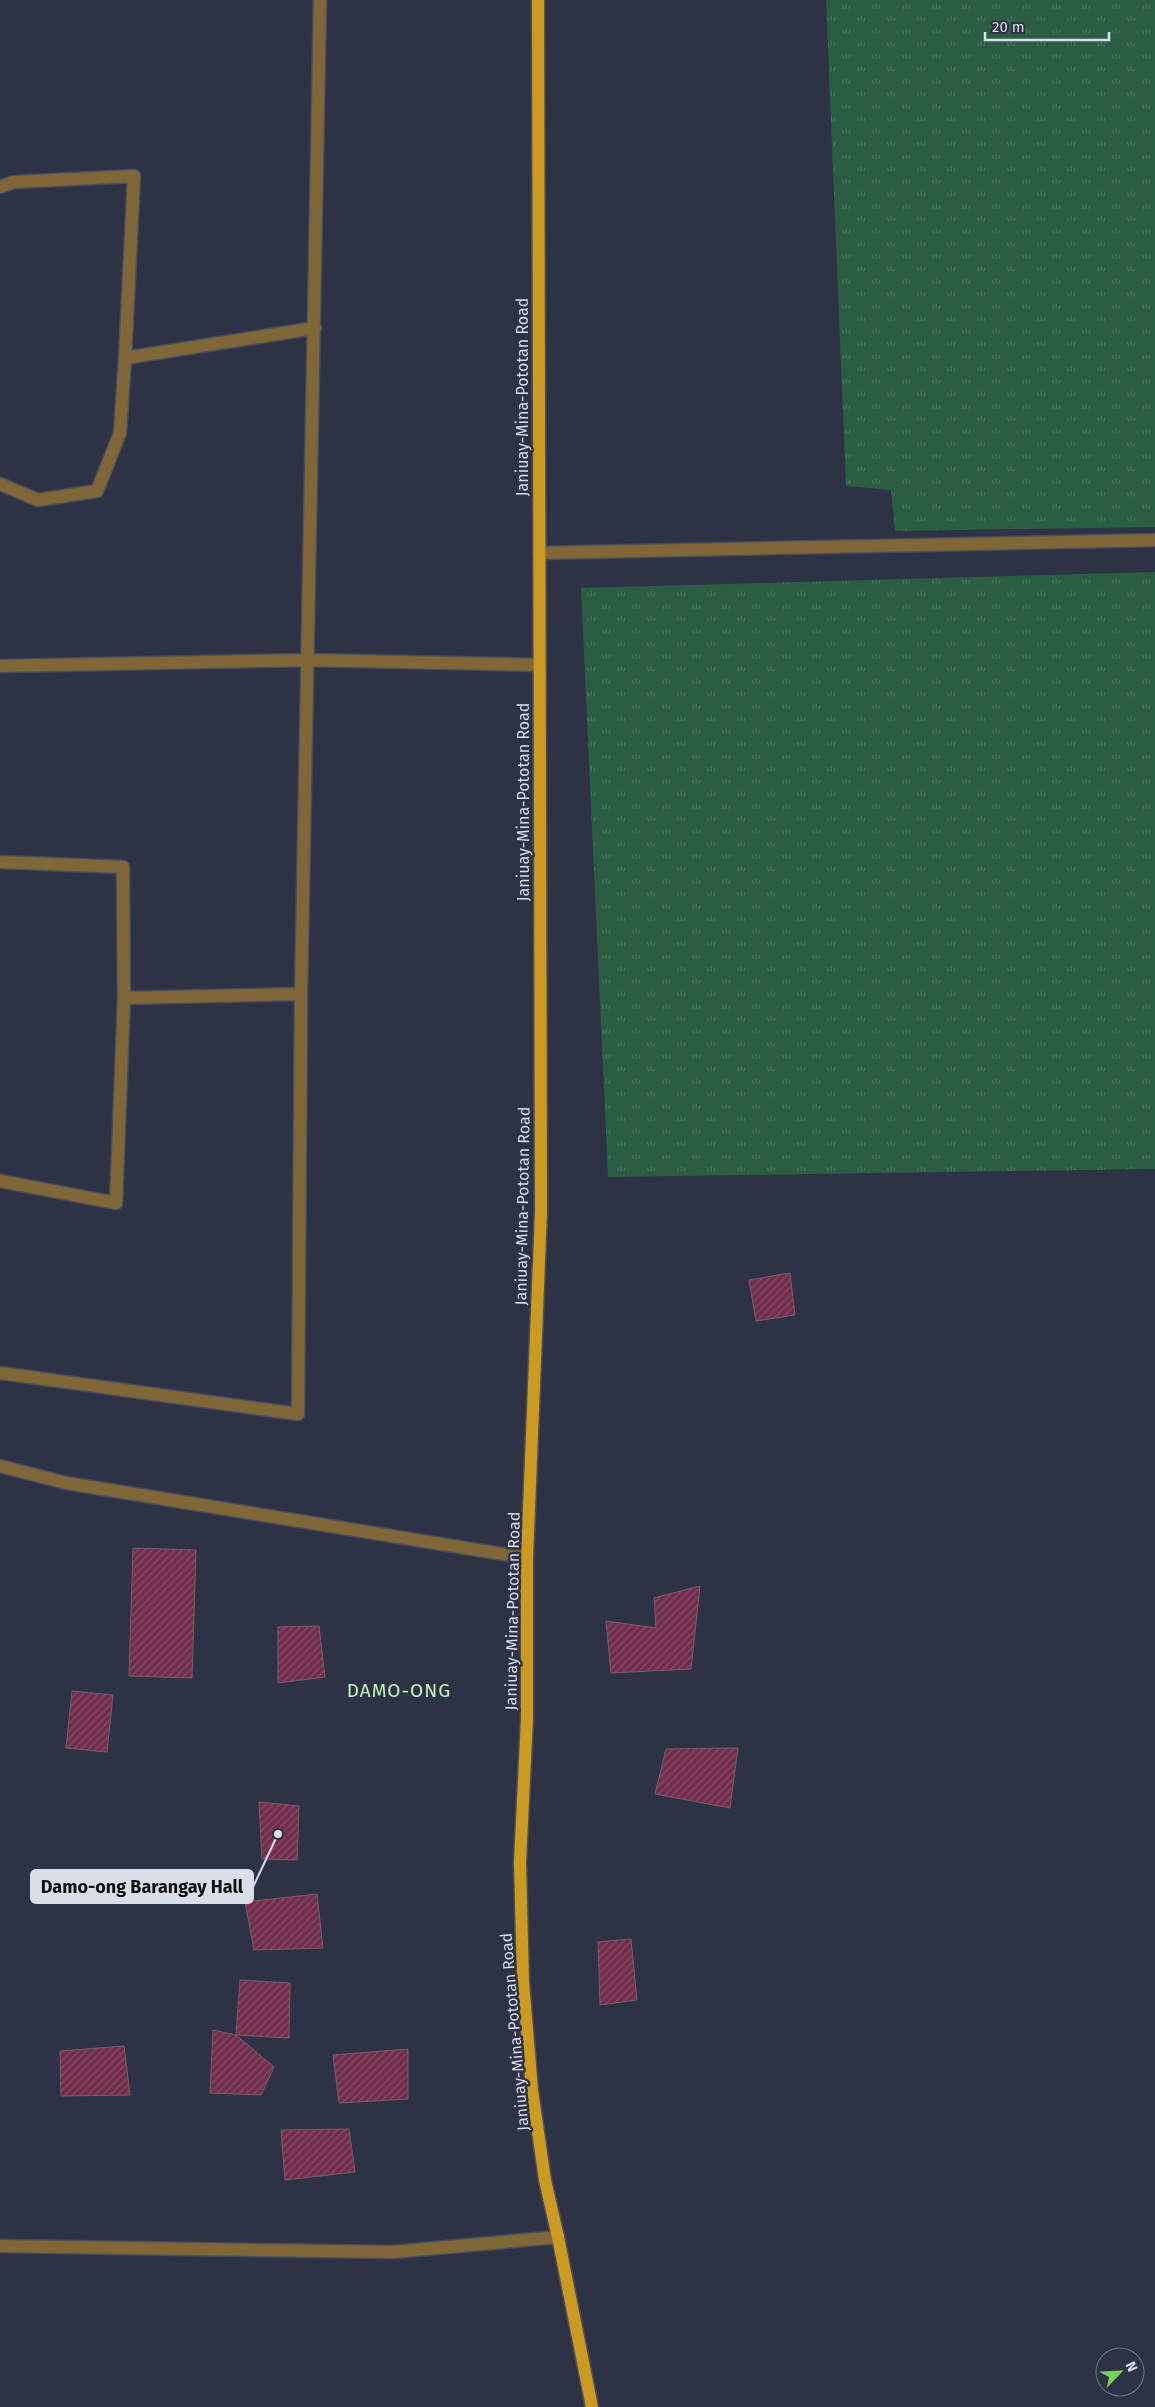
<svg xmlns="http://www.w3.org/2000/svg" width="1155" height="2407" font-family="'Fira Sans',sans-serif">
  <defs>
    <pattern id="grass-tufts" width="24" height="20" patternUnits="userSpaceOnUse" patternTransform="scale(1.25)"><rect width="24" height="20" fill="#2a5d42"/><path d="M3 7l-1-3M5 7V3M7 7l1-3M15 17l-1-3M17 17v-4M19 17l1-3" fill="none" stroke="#48745d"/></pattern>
    <pattern id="building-hatch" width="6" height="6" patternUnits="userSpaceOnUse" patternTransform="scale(1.25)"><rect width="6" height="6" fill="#712d4b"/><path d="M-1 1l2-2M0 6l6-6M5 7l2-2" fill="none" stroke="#854b65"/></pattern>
  </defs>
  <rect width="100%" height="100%" fill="#2d3244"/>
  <path fill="url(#grass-tufts)" d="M 826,0 L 1155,0 L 1155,527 L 895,531 L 891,490 L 846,486 Z
    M 1155,572 L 1155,1169 L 608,1177 L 581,588 Z"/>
  <path fill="url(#building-hatch)" stroke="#765f67" d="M 790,1273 L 795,1315 L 756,1321 L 749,1280 Z
    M 133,1548 L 196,1550 L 192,1678 L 129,1676 Z
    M 700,1586 L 691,1669 L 611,1673 L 606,1621 L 656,1628 L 654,1598 Z
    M 319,1626 L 325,1677 L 278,1683 L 278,1627 Z
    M 72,1691 L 113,1695 L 107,1752 L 66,1748 Z
    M 738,1748 L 730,1808 L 655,1794 L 666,1749 Z
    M 259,1802 L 299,1806 L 297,1860 L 262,1859 Z
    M 317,1894 L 323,1948 L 254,1950 L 245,1902 Z
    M 631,1939 L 637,2000 L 600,2005 L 598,1942 Z
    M 240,1980 L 290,1983 L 289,2038 L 236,2035 Z
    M 213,2030 L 236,2035 L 274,2067 L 261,2095 L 210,2093 Z
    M 124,2046 L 130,2095 L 61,2096 L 60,2051 Z
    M 408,2049 L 408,2099 L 339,2103 L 333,2055 Z
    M 349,2129 L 355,2172 L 285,2180 L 281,2130 Z"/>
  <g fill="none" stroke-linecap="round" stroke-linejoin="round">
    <g stroke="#494e5e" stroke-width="15">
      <path id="minor" d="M 0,187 L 14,182 L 134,176 L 125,358 L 315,328
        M 0,484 L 38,500 L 97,491 L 120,433 L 125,358
        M 539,553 L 1155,540
        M 0,666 L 309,660 L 539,665
        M 0,862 L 123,867 L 124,998 L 116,1203 L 0,1181
        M 124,998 L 301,994
        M 0,1373 L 298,1414 L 301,994 L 320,0
        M 0,1466 L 66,1483 L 527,1558
        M 0,2246 L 393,2252 L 558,2237"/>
    </g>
    <g stroke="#494e5e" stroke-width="15">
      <path id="major" d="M 538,0 L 541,1212 L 527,1558 L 527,1719 L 520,1862 L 523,1981 L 532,2090 L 545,2180 L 558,2237 L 592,2407"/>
    </g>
    <use href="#minor" stroke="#806737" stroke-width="12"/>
    <use href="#major" stroke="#cc9921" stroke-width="12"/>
  </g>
  <g text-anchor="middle" stroke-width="5" stroke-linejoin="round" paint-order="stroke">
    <g font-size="16" fill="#dadee9" stroke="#2d3244">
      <text transform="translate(522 397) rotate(-90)" y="6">Janiuay-Mina-Pototan Road</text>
      <text transform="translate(523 802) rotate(-90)" y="6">Janiuay-Mina-Pototan Road</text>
      <text transform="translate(522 1206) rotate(-89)" y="6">Janiuay-Mina-Pototan Road</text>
      <text transform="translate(512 1611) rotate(-89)" y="6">Janiuay-Mina-Pototan Road</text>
      <text transform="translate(514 2032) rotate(-95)" y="6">Janiuay-Mina-Pototan Road</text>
    </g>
    <g font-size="19" letter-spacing="1" fill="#c2f6b6" stroke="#2d3244">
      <text x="399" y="1697">DAMO-ONG</text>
    </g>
  </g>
  <path fill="none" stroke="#dadee9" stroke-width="2" d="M278 1834L253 1887"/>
  <circle fill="#dadee9" stroke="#2d3244" stroke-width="2" cx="278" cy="1834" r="5"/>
  <rect fill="#dadee9" stroke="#dadee9" stroke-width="2" x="31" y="1870" width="222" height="33" rx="5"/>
  <g font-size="18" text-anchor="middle" font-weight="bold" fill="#111">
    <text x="142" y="1893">Damo-ong Barangay Hall</text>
  </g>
  <g transform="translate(1120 2372) rotate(65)"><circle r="24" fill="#2d3244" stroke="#727786"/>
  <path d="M0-4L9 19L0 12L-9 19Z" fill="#73d25d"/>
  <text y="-8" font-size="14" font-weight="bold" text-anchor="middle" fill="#dadee9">N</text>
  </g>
  <path d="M985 32v8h124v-8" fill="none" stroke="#dadee9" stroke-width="2.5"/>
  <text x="992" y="32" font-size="15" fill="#dadee9" stroke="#2d3244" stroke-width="4" paint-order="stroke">20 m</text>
</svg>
